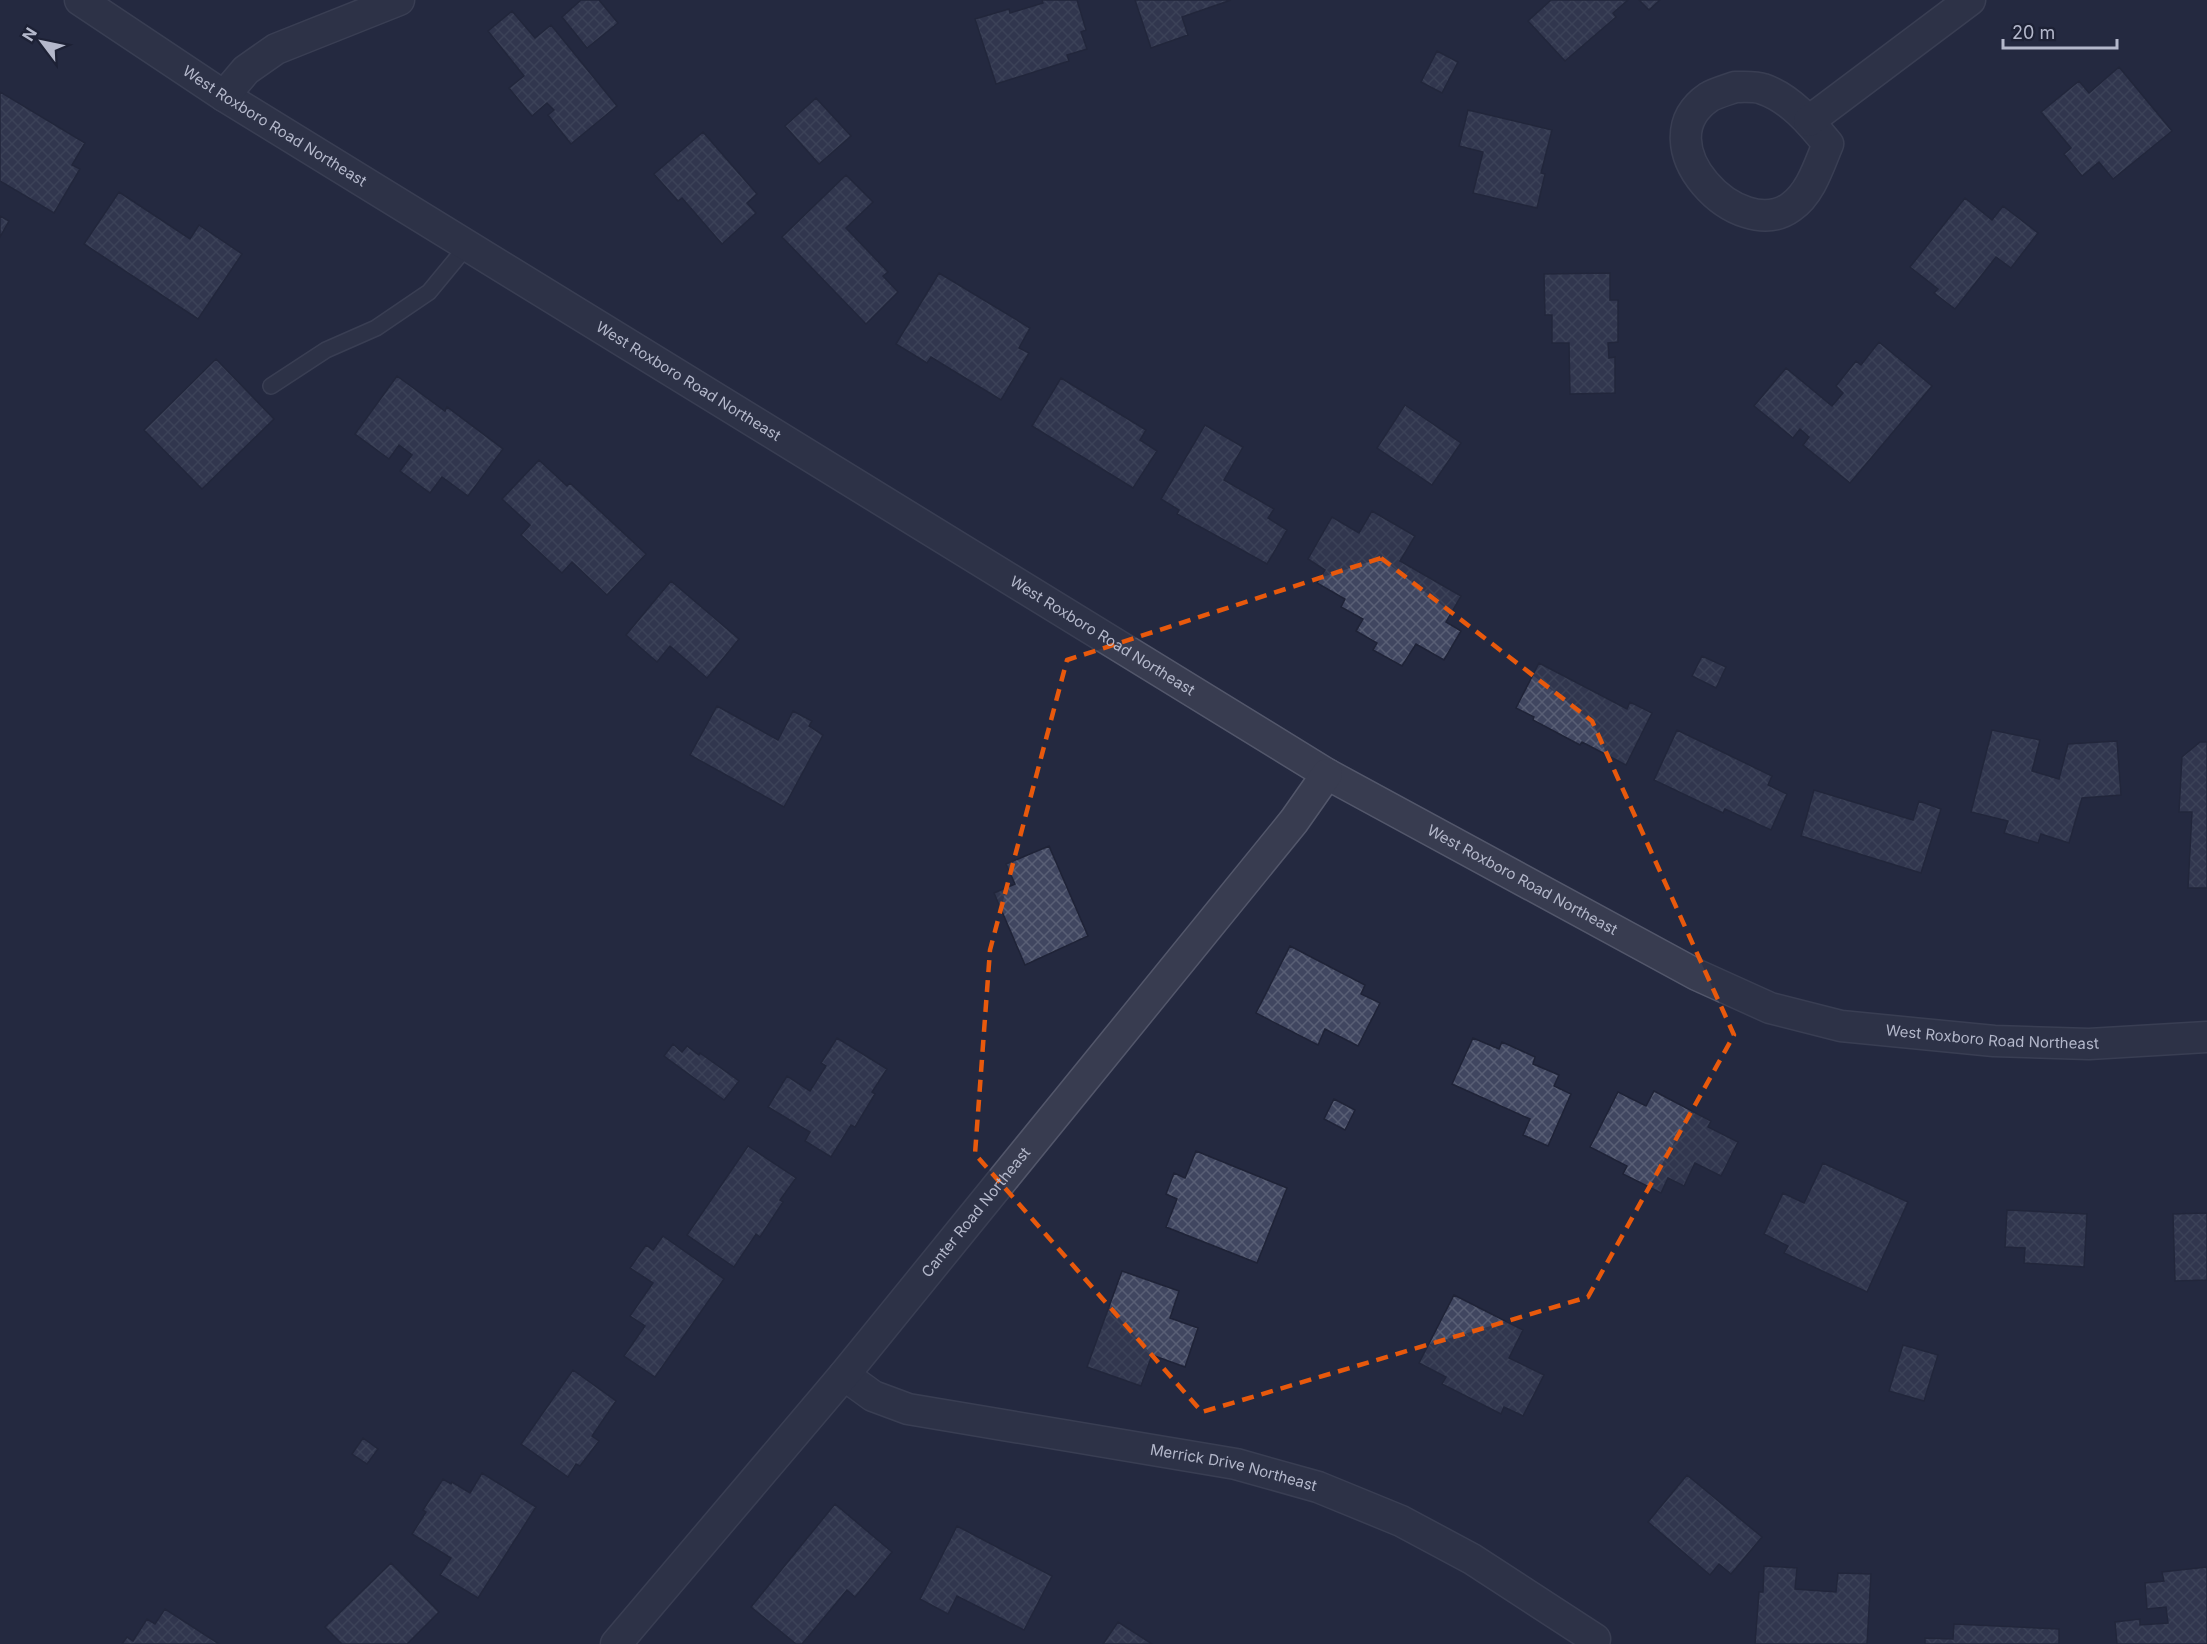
<svg xmlns="http://www.w3.org/2000/svg" width="2207" height="1644" font-family="Inter,sans-serif">
  <defs>
    <pattern id="building-cross-hatch" width="8" height="8" patternUnits="userSpaceOnUse" patternTransform="scale(1.5)"><rect width="8" height="8" fill="#404660"/><path d="M0 0l8 8M0 8l8-8" fill="none" stroke="#595f75"/></pattern>
  </defs>
  <rect width="100%" height="100%" fill="#242940"/>
  <path fill="url(#building-cross-hatch)" stroke="#1f2337" stroke-width="1.5" d="M 581,0 L 599,0 L 618,23 L 587,48 L 562,17 Z
    M 1042,0 L 1077,0 L 1086,30 L 1081,32 L 1087,49 L 1067,55 L 1069,61 L 996,84 L 975,19 L 1009,9 L 1010,13 L 1043,3 Z
    M 1135,0 L 1231,0 L 1182,17 L 1188,35 L 1151,48 Z
    M 1551,0 L 1550,0 L 1628,0 L 1613,13 L 1616,17 L 1565,61 L 1528,21 Z
    M 1639,0 L 1660,0 L 1649,10 Z
    M 512,11 L 535,38 L 551,25 L 617,106 L 571,144 L 548,115 L 554,110 L 547,103 L 532,116 L 509,88 L 524,76 L 488,31 Z
    M 1437,51 L 1458,62 L 1442,93 L 1421,82 Z
    M 2119,67 L 2172,131 L 2113,179 L 2099,162 L 2082,176 L 2064,154 L 2071,148 L 2041,112 L 2079,81 L 2089,93 Z
    M 0,92 L 85,143 L 72,165 L 80,169 L 54,213 L 0,181 Z
    M 816,98 L 851,136 L 819,164 L 785,126 Z
    M 1468,110 L 1552,130 L 1541,173 L 1545,174 L 1537,208 L 1473,193 L 1483,152 L 1459,146 Z
    M 703,132 L 757,194 L 747,203 L 756,213 L 722,244 L 682,198 L 678,201 L 654,174 Z
    M 846,175 L 873,202 L 846,228 L 888,272 L 883,276 L 898,292 L 866,324 L 782,237 Z
    M 119,192 L 190,239 L 199,225 L 242,254 L 198,319 L 84,244 Z
    M 1965,198 L 1992,220 L 2003,206 L 2038,233 L 2011,268 L 1996,257 L 1955,309 L 1934,293 L 1938,289 L 1910,267 Z
    M 0,216 L 9,221 L 0,237 Z
    M 939,273 L 1030,328 L 1019,348 L 1029,353 L 1001,400 L 931,357 L 927,363 L 896,344 Z
    M 1610,273 L 1610,300 L 1618,300 L 1618,342 L 1608,343 L 1609,358 L 1615,357 L 1615,393 L 1570,394 L 1569,343 L 1552,343 L 1552,315 L 1545,315 L 1544,274 Z
    M 1879,342 L 1932,386 L 1850,483 L 1803,445 L 1809,437 L 1800,429 L 1793,438 L 1754,406 L 1786,368 L 1832,406 L 1843,393 L 1836,386 L 1856,361 L 1861,365 Z
    M 216,359 L 274,419 L 202,489 L 144,430 Z
    M 397,376 L 445,411 L 447,407 L 503,449 L 468,496 L 442,477 L 430,493 L 400,471 L 412,455 L 399,445 L 389,459 L 355,434 Z
    M 1061,378 L 1146,430 L 1140,440 L 1157,451 L 1133,488 L 1032,426 Z
    M 1405,405 L 1461,443 L 1432,485 L 1377,448 Z
    M 1205,425 L 1243,447 L 1224,480 L 1274,509 L 1268,518 L 1287,530 L 1267,564 L 1177,514 L 1179,510 L 1161,499 Z
    M 539,460 L 567,486 L 570,483 L 646,554 L 607,595 L 572,562 L 562,573 L 521,535 L 530,525 L 502,499 Z
    M 1372,511 L 1415,536 L 1400,561 L 1461,596 L 1446,622 L 1461,631 L 1444,660 L 1416,644 L 1402,666 L 1373,650 L 1377,643 L 1356,631 L 1363,619 L 1341,607 L 1345,599 L 1317,583 L 1325,570 L 1308,559 L 1332,517 L 1359,533 Z
    M 671,581 L 739,639 L 707,678 L 670,646 L 657,662 L 626,635 Z
    M 1702,656 L 1726,667 L 1716,688 L 1692,676 Z
    M 1539,663 L 1627,709 L 1630,702 L 1652,713 L 1626,765 L 1582,742 L 1580,745 L 1533,720 L 1534,717 L 1516,708 Z
    M 717,706 L 778,740 L 793,711 L 812,721 L 809,726 L 823,735 L 784,807 L 690,755 Z
    M 1677,730 L 1772,776 L 1768,785 L 1787,794 L 1771,830 L 1725,809 L 1723,813 L 1654,780 Z
    M 1992,730 L 2040,740 L 2032,771 L 2059,779 L 2068,744 L 2117,741 L 2121,795 L 2082,798 L 2069,843 L 2041,834 L 2038,843 L 2004,833 L 2008,821 L 1971,812 Z
    M 2200,742 L 2207,742 L 2207,888 L 2188,888 L 2192,812 L 2179,812 L 2182,757 Z
    M 1814,790 L 1913,820 L 1919,801 L 1941,809 L 1921,873 L 1801,836 Z
    M 1049,846 L 1088,936 L 1025,965 L 994,893 L 1015,884 L 1006,864 Z
    M 1290,946 L 1365,985 L 1361,994 L 1380,1003 L 1358,1046 L 1325,1029 L 1318,1045 L 1256,1013 Z
    M 837,1038 L 887,1069 L 872,1092 L 875,1094 L 855,1127 L 851,1125 L 831,1157 L 805,1141 L 810,1132 L 768,1107 L 787,1076 L 810,1091 L 826,1066 L 821,1063 Z
    M 1473,1038 L 1499,1049 L 1502,1042 L 1535,1057 L 1533,1064 L 1559,1075 L 1554,1086 L 1571,1094 L 1548,1146 L 1523,1135 L 1530,1119 L 1452,1084 Z
    M 673,1044 L 682,1052 L 687,1046 L 699,1055 L 700,1053 L 739,1081 L 724,1100 L 664,1056 Z
    M 1654,1091 L 1711,1121 L 1708,1127 L 1738,1142 L 1721,1176 L 1695,1163 L 1684,1186 L 1668,1178 L 1661,1193 L 1623,1174 L 1627,1166 L 1590,1147 L 1618,1092 L 1646,1106 Z
    M 1334,1099 L 1355,1110 L 1345,1130 L 1324,1119 Z
    M 748,1146 L 796,1178 L 780,1200 L 783,1202 L 760,1237 L 756,1234 L 734,1267 L 687,1235 Z
    M 1196,1151 L 1287,1188 L 1257,1263 L 1166,1227 L 1177,1199 L 1166,1194 L 1174,1173 L 1185,1178 Z
    M 1823,1163 L 1908,1202 L 1867,1292 L 1784,1253 L 1788,1246 L 1764,1234 L 1783,1193 L 1804,1203 Z
    M 2007,1210 L 2087,1214 L 2084,1267 L 2024,1263 L 2025,1248 L 2005,1247 Z
    M 2207,1213 L 2207,1280 L 2175,1281 L 2173,1214 Z
    M 663,1236 L 724,1279 L 655,1377 L 624,1356 L 645,1326 L 630,1316 L 653,1283 L 630,1268 L 646,1245 L 653,1250 Z
    M 1122,1271 L 1179,1291 L 1170,1318 L 1198,1328 L 1185,1367 L 1152,1355 L 1141,1386 L 1087,1367 Z
    M 1454,1295 L 1523,1330 L 1509,1358 L 1544,1375 L 1523,1416 L 1504,1407 L 1501,1414 L 1442,1384 L 1446,1377 L 1419,1363 Z
    M 1903,1345 L 1938,1355 L 1924,1401 L 1889,1391 Z
    M 573,1370 L 616,1401 L 592,1436 L 599,1441 L 580,1466 L 576,1464 L 568,1477 L 521,1444 Z
    M 363,1438 L 378,1449 L 367,1464 L 352,1454 Z
    M 482,1473 L 536,1507 L 478,1598 L 440,1575 L 451,1558 L 412,1534 L 426,1512 L 423,1510 L 443,1479 L 451,1484 L 452,1482 L 470,1493 Z
    M 1687,1475 L 1762,1537 L 1731,1574 L 1719,1564 L 1710,1575 L 1648,1522 Z
    M 835,1504 L 892,1552 L 855,1597 L 847,1590 L 802,1644 L 796,1644 L 751,1607 Z
    M 957,1526 L 1052,1576 L 1024,1630 L 957,1596 L 948,1614 L 920,1599 Z
    M 391,1563 L 439,1612 L 407,1644 L 342,1644 L 325,1627 Z
    M 1764,1566 L 1797,1568 L 1795,1589 L 1836,1592 L 1838,1573 L 1871,1574 L 1867,1644 L 1755,1644 L 1759,1592 L 1763,1592 Z
    M 2207,1567 L 2207,1644 L 2117,1644 L 2115,1622 L 2140,1619 L 2140,1625 L 2168,1623 L 2166,1607 L 2147,1609 L 2145,1583 L 2164,1581 L 2162,1572 Z
    M 165,1609 L 219,1644 L 122,1644 L 127,1637 L 133,1641 L 147,1619 L 155,1624 Z
    M 1118,1622 L 1152,1644 L 1103,1644 Z
    M 1954,1624 L 2059,1629 L 2059,1644 L 1925,1644 L 1925,1638 L 1953,1639 Z"/>
  <g fill="none" stroke-linecap="round" stroke-linejoin="round">
    <g stroke="#53576b" stroke-width="18">
      <path id="service" d="M 271,386 L 326,350 L 376,328 L 429,292 L 467,246"/>
    </g>
    <g stroke="#53576b" stroke-width="33">
      <g id="minor">
        <path id="s1" d="M 80,0 L 224,96 L 1327,774 L 1697,975 L 1770,1008 L 1841,1026 L 1994,1041 L 2089,1044 L 2207,1037"/>
        <path d="M 1735,87 C 1743,87 1755,86 1763,89 C 1790,98 1811,123 1828,144 C 1819,165 1811,193 1791,207 C 1739,245 1641,143 1709,97 C 1716,93 1727,90 1735,87 Z"/>
        <path d="M 224,96 L 246,70 L 276,49 L 399,0"/>
        <path d="M 1809,121 L 1970,0"/>
        <path id="s2" d="M 844,1375 L 873,1396 L 908,1409 L 1236,1464 L 1318,1487 L 1401,1521 L 1472,1559 L 1595,1639"/>
        <path id="s3" d="M 616,1644 L 844,1375 L 1294,821 L 1327,774"/>
      </g>
    </g>
    <use href="#service" stroke="#383c50" stroke-width="15"/>
    <use href="#minor" stroke="#383c50" stroke-width="30"/>
  </g>
  <path d="M0 0H2207V1644H0ZM 1381,558 L 1592,721 L 1734,1035 L 1588,1297 L 1202,1412 L 975,1154 L 990,950 L 1067,660 Z" fill="#242940" fill-opacity=".55" fill-rule="evenodd"/>
  <path fill="none" stroke="#e8590c" stroke-width="4.5" stroke-dasharray="12 8" stroke-linejoin="round" d="M 1381,558 L 1592,721 L 1734,1035 L 1588,1297 L 1202,1412 L 975,1154 L 990,950 L 1067,660 Z"/>
  <g text-anchor="middle" stroke-width="6" stroke-linejoin="round" paint-order="stroke">
    <g font-size="15" fill="#b4b8cb" stroke="#1d2135">
      <text dy="5" stroke="none"><textPath href="#s1" startOffset="232">West Roxboro Road Northeast</textPath></text>
      <text dy="5" stroke="none"><textPath href="#s1" startOffset="718">West Roxboro Road Northeast</textPath></text>
      <text dy="5" stroke="none"><textPath href="#s1" startOffset="1204">West Roxboro Road Northeast</textPath></text>
      <text dy="5" stroke="none"><textPath href="#s1" startOffset="1690">West Roxboro Road Northeast</textPath></text>
      <text dy="5" stroke="none"><textPath href="#s1" startOffset="2194">West Roxboro Road Northeast</textPath></text>
      <text dy="5" stroke="none"><textPath href="#s3" startOffset="562">Canter Road Northeast</textPath></text>
      <text dy="5" stroke="none"><textPath href="#s2" startOffset="404">Merrick Drive Northeast</textPath></text>
    </g>
  </g>
  <g transform="translate(42 42) rotate(302)" stroke="#1d2135" stroke-width="4.5" paint-order="stroke">
  <path d="M0-4.5L10 22L0 15L-10 22Z" fill="#b4b8cb"/>
  <text y="-9" font-size="16" font-weight="bold" text-anchor="middle" fill="#b4b8cb">N</text>
  </g>
  <path d="M2003 39v9h114v-9" fill="none" stroke="#b4b8cb" stroke-width="3"/>
  <text x="2012" y="39" font-size="18" fill="#b4b8cb" stroke="#1d2135" stroke-width="4.5" paint-order="stroke">20 m</text>
</svg>
